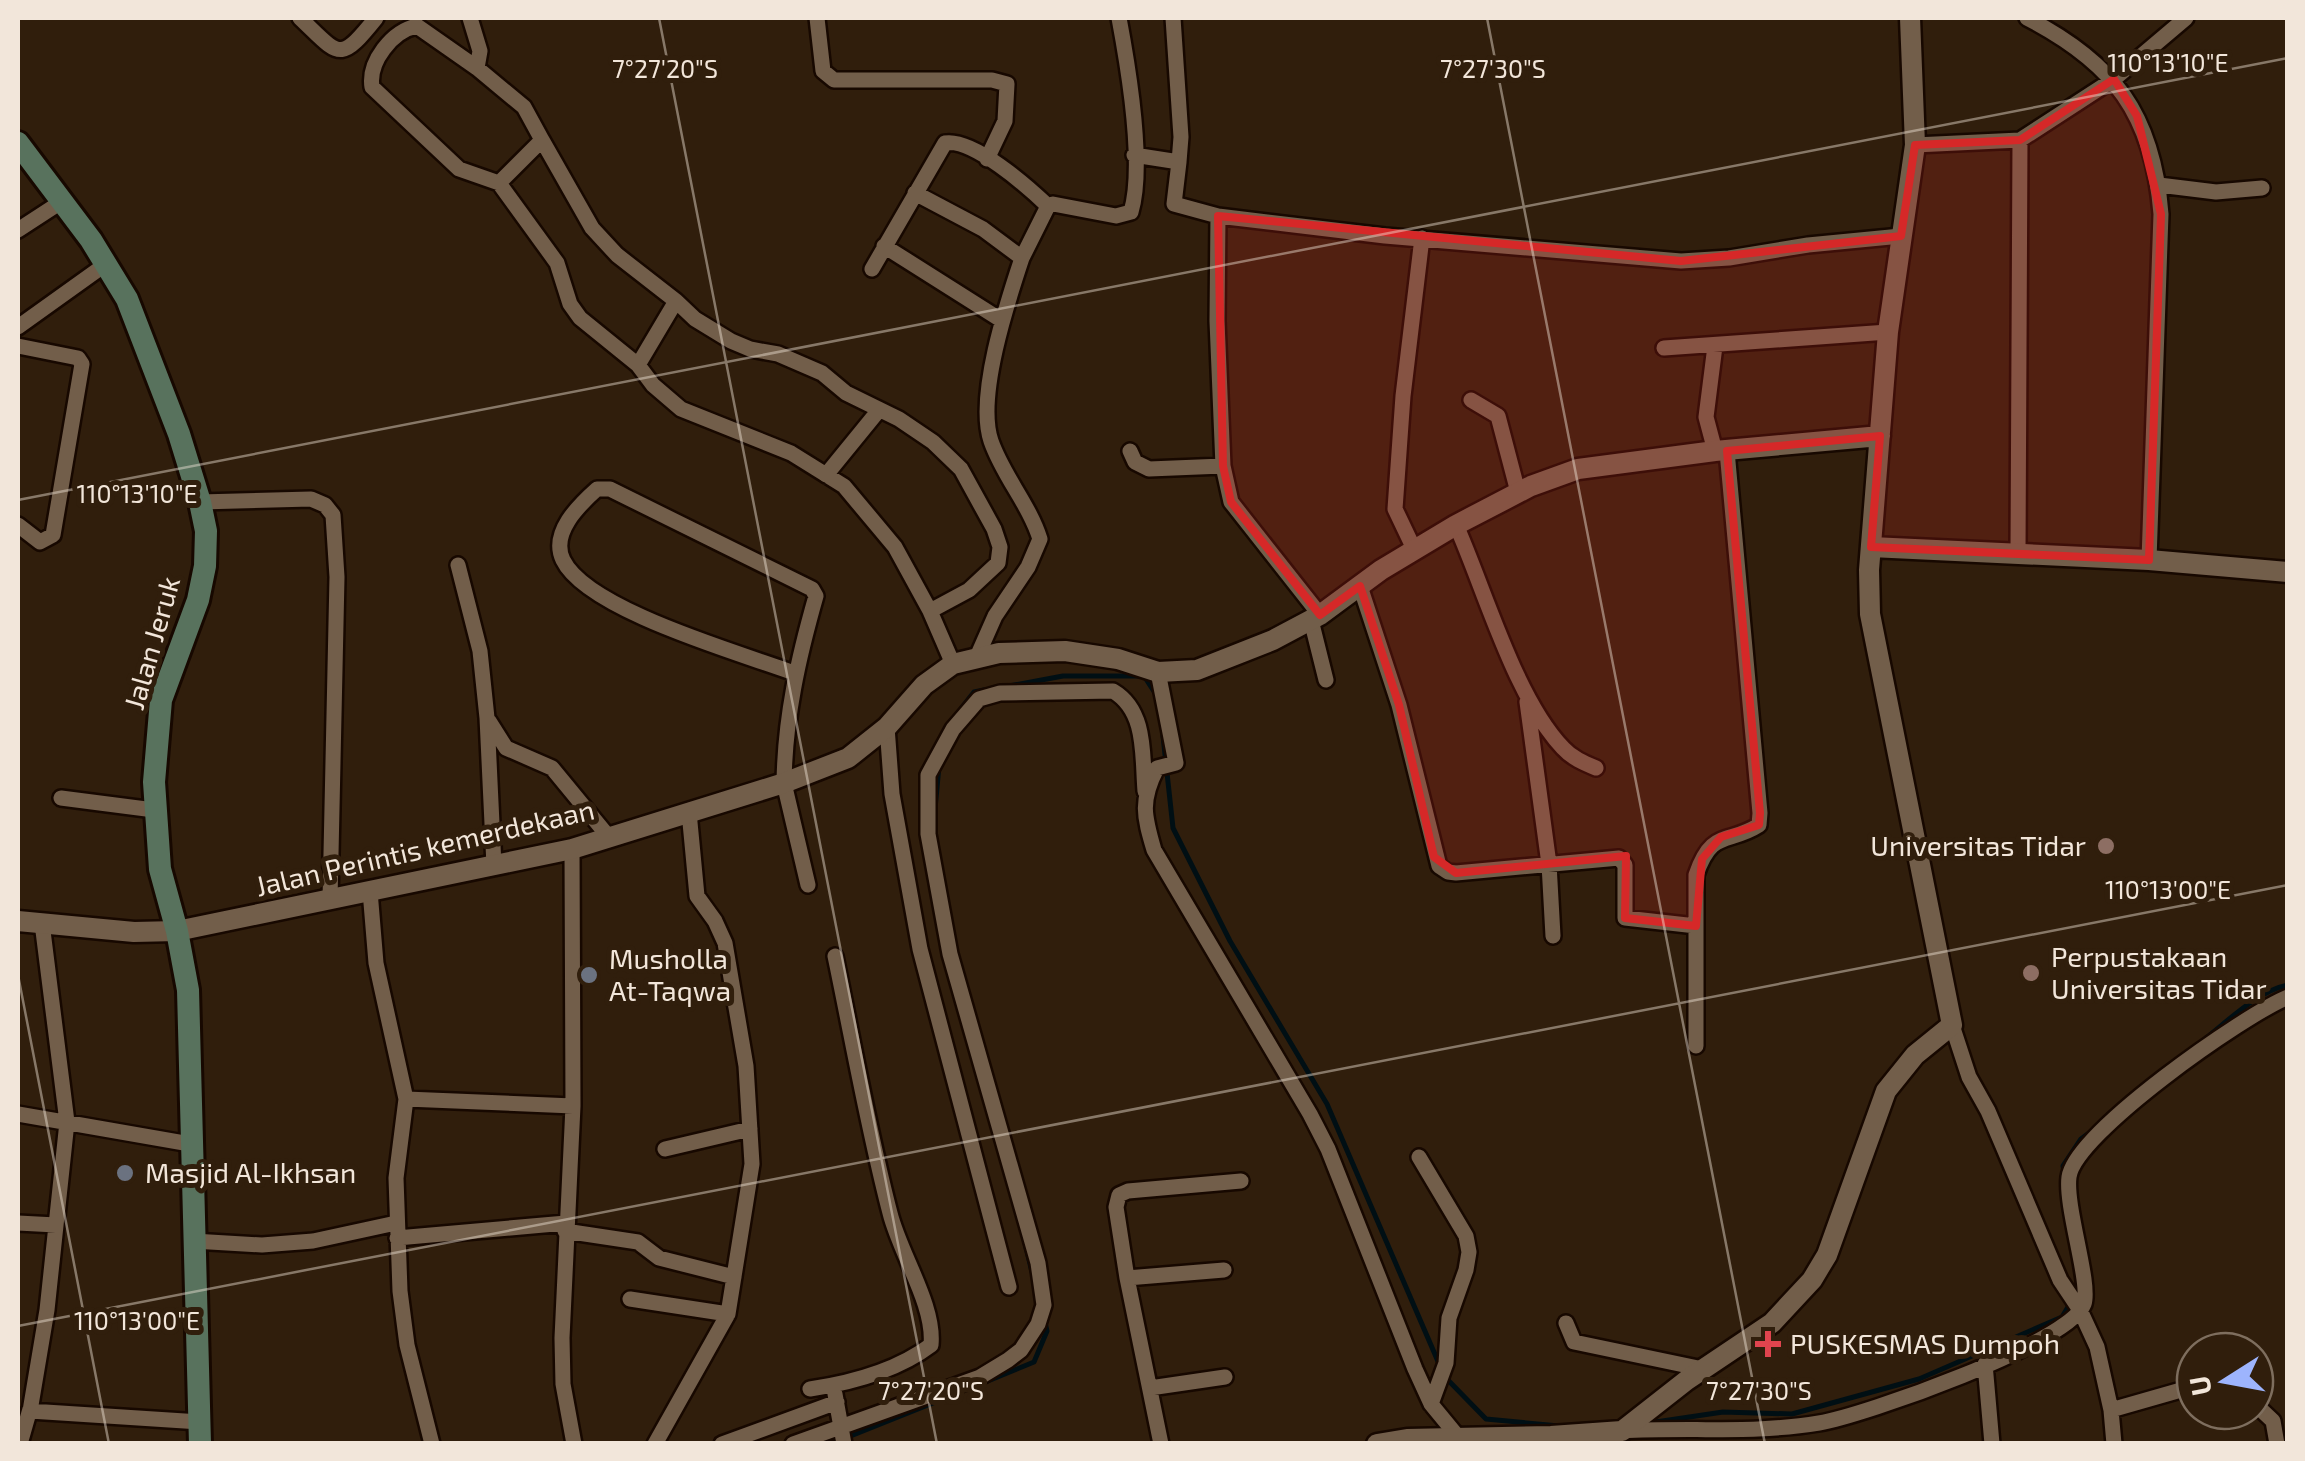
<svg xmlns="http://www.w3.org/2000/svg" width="2305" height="1461" font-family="'Exo 2',sans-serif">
  <rect width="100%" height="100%" fill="#301e0c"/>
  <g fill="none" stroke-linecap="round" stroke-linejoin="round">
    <path stroke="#000f14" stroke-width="5" d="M 1009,686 L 1063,676 L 1144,676 L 1157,696
      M 956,715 L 974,692 L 984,690
      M 1163,736 L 1173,828 L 1230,941 L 1327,1104 L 1440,1366
      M 935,809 L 939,766
      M 2206,1038 C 2229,1020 2258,991 2288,985
      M 2064,1173 L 2063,1166 L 2081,1139 L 2093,1130
      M 1024,1239 L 1032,1272
      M 1444,1376 L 1486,1419 L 1559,1426
      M 983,1383 L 1034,1362 L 1047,1331 L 1045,1322
      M 1649,1423 L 1723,1412 L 1792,1414 L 1919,1379 L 2062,1317 L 2071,1302
      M 848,1437 L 973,1387"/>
    <g stroke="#170800" stroke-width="20">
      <path id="minor" d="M 300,18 C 340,56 339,64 376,18
        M 470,18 L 480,51 L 477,68
        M 817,18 L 823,71 L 834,80 L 992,80 L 1007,84 L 1005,121 L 987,159
        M 1173,18 L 1181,137 L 1179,162
        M 2027,18 C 2114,63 2153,114 2161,214 L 2149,560
        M 542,140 L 592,228 L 617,255 L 676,301
        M 1915,145 L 2020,140 L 2114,79 L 2186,18
        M 1134,155 L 1179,162 L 1174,204 L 1218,216
        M 499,183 L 542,140 L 524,107 L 477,68 L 417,26 C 392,31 368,62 372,87 L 459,169 L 499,183 L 557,263 L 570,304 L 580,318 L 638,365 L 653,385 L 681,409 L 791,453 L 844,486 L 895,547 L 930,611 L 953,664
        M 2159,185 L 2216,192 L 2262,188
        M 915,193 L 983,229 L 1022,258 C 1007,303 976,397 991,441 C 1003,476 1029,504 1040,539 L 1028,567 L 995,616 L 976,659
        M 18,230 L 61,202
        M 884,246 L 1001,320
        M 1022,258 L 1048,206
        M 872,269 L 945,143 C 973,138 1028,187 1048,206 L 1053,204 L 1116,216 L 1131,212 C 1145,165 1128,66 1119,18
        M 18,327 L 106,264
        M 18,346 L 78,358 L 82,364 L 53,535 L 40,542 L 18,525
        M 1664,348 L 1888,332
        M 638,365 L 676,301 L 695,319 L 731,341 L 750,349 L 778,354 L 822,373 L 846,393 L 899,419 L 933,442 L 961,469 L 994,529 L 1000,547 L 998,563 L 969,590 L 930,611
        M 1471,400 L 1498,416 L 1518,492
        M 1130,451 L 1135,462 L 1149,469 L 1223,466
        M 1715,451 L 1706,417 L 1715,346
        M 826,475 L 879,410
        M 200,502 L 311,499 L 325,505 L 333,515 L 337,577 L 330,900
        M 1456,525 C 1485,590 1515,698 1563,748 C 1572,758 1584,763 1596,768
        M 1415,551 L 1395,509 L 1403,396 L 1422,238
        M 2018,552 L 2020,140
        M 458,565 L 480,651 L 487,718 L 494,866
        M 1360,586 L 1399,705 L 1439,866 L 1448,872 L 1456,873 L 1619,858 L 1625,865 L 1625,918 L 1696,926
        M 1320,615 L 1231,502 L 1223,466 L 1217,321 L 1218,216 L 1385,236 L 1681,261 L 1729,258 L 1808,245 L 1901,236
        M 1311,620 L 1326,680
        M 1158,672 L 1176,763 L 1157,768 C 1140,801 1144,816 1154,850 L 1310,1114 L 1328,1149 L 1415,1369 L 1431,1404 L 1459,1438
        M 794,673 C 740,653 587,610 563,560 C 550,533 579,505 597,489 L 610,489 L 812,589 L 816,596 C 798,659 785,717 784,783 L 808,885
        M 1527,702 L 1549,864 L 1553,936
        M 489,721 L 506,748 L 552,768 L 608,836
        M 887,727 L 892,794 L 920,949 L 1009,1287
        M 61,798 L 154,810
        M 572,849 L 573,1106 L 562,1338 L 563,1384 L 574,1444
        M 370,891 L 376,963 L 406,1099 L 396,1178 L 400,1291 L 407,1345 L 432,1444
        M 42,923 L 67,1122 L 47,1310 L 30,1411 L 200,1422
        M 1952,1025 L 1969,1077 L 1988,1111 L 2060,1280 L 2080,1310 L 2097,1347 L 2111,1410 L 2114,1444
        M 1696,1046 L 1696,875 C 1712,828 1728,845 1759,825 L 1760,813 L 1727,451
        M 406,1099 L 573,1106
        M 18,1114 L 190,1144
        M 665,1149 L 750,1129
        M 1419,1157 L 1466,1236 L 1469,1252 L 1466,1270 L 1449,1318 L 1446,1363 L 1431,1404
        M 18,1223 L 56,1225
        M 565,1231 L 638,1242 L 659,1258 L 734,1277
        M 397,1238 L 566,1223
        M 193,1241 L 262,1245 L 313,1241 L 396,1223
        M 1127,1278 L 1224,1270
        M 630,1299 L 728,1314
        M 1566,1323 L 1574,1342 L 1703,1369
        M 1985,1364 L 1992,1444
        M 1150,1388 L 1225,1377
        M 810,1389 C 850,1383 898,1370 931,1345 C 935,1305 900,1254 890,1213 C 868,1129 853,1042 835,956
        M 835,1394 L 844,1444
        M 2255,1404 L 2273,1421 L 2277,1444
        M 2111,1410 L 2195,1386
        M 1622,1431 C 1687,1427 1754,1434 1819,1423 C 1863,1416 2070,1343 2084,1304 C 2091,1283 2065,1207 2069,1177 C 2075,1133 2244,1015 2288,997
        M 20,1444 L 30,1409
        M 655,1444 L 728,1314 L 752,1164 L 746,1066 L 725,943 L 715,921 L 697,896 L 689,812
        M 722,1444 L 837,1402
        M 793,1444 L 980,1377 L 1008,1360 L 1021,1350 L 1038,1324 L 1044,1305 L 1038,1263 L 950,954 L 928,834 L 928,775 L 953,729 L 979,699 L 1000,693 L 1113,691 C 1147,711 1142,756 1145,791
        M 1161,1444 L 1127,1278 L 1116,1207 L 1119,1195 L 1128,1191 L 1241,1181"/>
    </g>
    <g stroke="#170800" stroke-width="25">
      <path id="tertiary" d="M 1871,547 L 2149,560 L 2288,572
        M 18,921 L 134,932 L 177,931 L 572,849 L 784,783 L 848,758 L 887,727 L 924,685 L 953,664 L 999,653 L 1065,651 L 1118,659 L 1158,672 L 1197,670 L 1273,640 L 1320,615 L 1381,570 L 1456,525 L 1531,486 L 1578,469 L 1715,451 L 1880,436
        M 1377,1444 L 1407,1439 L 1551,1436 L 1622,1431 L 1687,1380 L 1772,1323 L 1812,1280 L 1827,1255 L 1886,1091 L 1915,1055 L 1952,1025 L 1870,614 L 1869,570 L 1888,332 L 1915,145 L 1910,18"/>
    </g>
    <g stroke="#170800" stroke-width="28">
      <path id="secondary" d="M 18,143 L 91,240 L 127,299 L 179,434 L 200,502 L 206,531 L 205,566 L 198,600 L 161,700 L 154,782 L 160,869 L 177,931 L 188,990 L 200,1444"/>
    </g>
    <use href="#minor" stroke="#725e4a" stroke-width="15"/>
    <use href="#tertiary" stroke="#725e4a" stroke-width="20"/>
    <use href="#secondary" stroke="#58725d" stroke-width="22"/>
  </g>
  <path fill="#d62828" fill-opacity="0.2" stroke="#d62828" stroke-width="8" stroke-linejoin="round" d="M 2114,79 L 2137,116 L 2161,214 L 2149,560 L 1871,547 L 1880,436 L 1727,451 L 1760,813 L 1759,825 L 1721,837 L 1702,859 L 1696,926 L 1625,918 L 1626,856 L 1456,873 L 1434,857 L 1399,705 L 1360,586 L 1320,615 L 1231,502 L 1223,466 L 1218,216 L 1681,261 L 1901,236 L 1915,145 L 2020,140 Z"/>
  <path fill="none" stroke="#f2e6da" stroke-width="2.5" stroke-opacity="0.45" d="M 659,18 L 937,1444M 1487,18 L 1765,1444M 18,500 L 2288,58M 18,975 L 109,1444M 18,1326 L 2288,885"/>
  <g fill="#8d6e63" stroke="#301e0c" stroke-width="4">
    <circle cx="2106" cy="846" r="10"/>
    <circle cx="2031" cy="973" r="10"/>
  </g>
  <g fill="#6b7280" stroke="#301e0c" stroke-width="4">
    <circle cx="589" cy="975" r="10"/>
    <circle cx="125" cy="1173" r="10"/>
  </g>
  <path fill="#e0444e" stroke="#301e0c" stroke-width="4" d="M1763 1329h10v10h10v10h-10v10h-10v-10h-10v-10h10z"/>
  <g text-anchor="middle" stroke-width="10" stroke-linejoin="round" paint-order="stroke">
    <g font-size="28" fill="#f2e6da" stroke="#301e0c">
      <text transform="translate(152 643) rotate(-74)" y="10">Jalan Jeruk</text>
      <text transform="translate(425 848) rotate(-13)" y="10">Jalan Perintis kemerdekaan</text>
    </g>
    <g font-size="28" fill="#f2e6da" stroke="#301e0c" text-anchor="start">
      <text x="2086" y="856" text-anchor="end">Universitas Tidar</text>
      <text x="2051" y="967">Perpustakaan<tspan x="2051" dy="32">Universitas Tidar</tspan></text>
      <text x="609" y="969">Musholla<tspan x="609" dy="32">At-Taqwa</tspan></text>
      <text x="145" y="1183">Masjid Al-Ikhsan</text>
      <text x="1790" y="1354">PUSKESMAS Dumpoh</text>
    </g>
  </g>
  <g font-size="25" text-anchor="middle" fill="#f2e6da" stroke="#301e0c" stroke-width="10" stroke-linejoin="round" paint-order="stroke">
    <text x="2168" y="72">110°13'10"E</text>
    <text x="665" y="78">7°27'20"S</text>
    <text x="1493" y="78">7°27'30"S</text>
    <text x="137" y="503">110°13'10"E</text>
    <text x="2168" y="899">110°13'00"E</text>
    <text x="137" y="1330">110°13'00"E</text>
    <text x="931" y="1400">7°27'20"S</text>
    <text x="1759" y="1400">7°27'30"S</text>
  </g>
  <rect width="2305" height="1461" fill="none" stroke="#f2e6da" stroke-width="40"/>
  <g transform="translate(2225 1381) rotate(259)"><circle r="48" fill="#301e0c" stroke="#7e6e5e" stroke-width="2.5"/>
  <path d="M0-8L18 38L0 25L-18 38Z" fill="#9db4fd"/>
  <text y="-15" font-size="28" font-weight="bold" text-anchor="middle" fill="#f2e6da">U</text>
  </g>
</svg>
